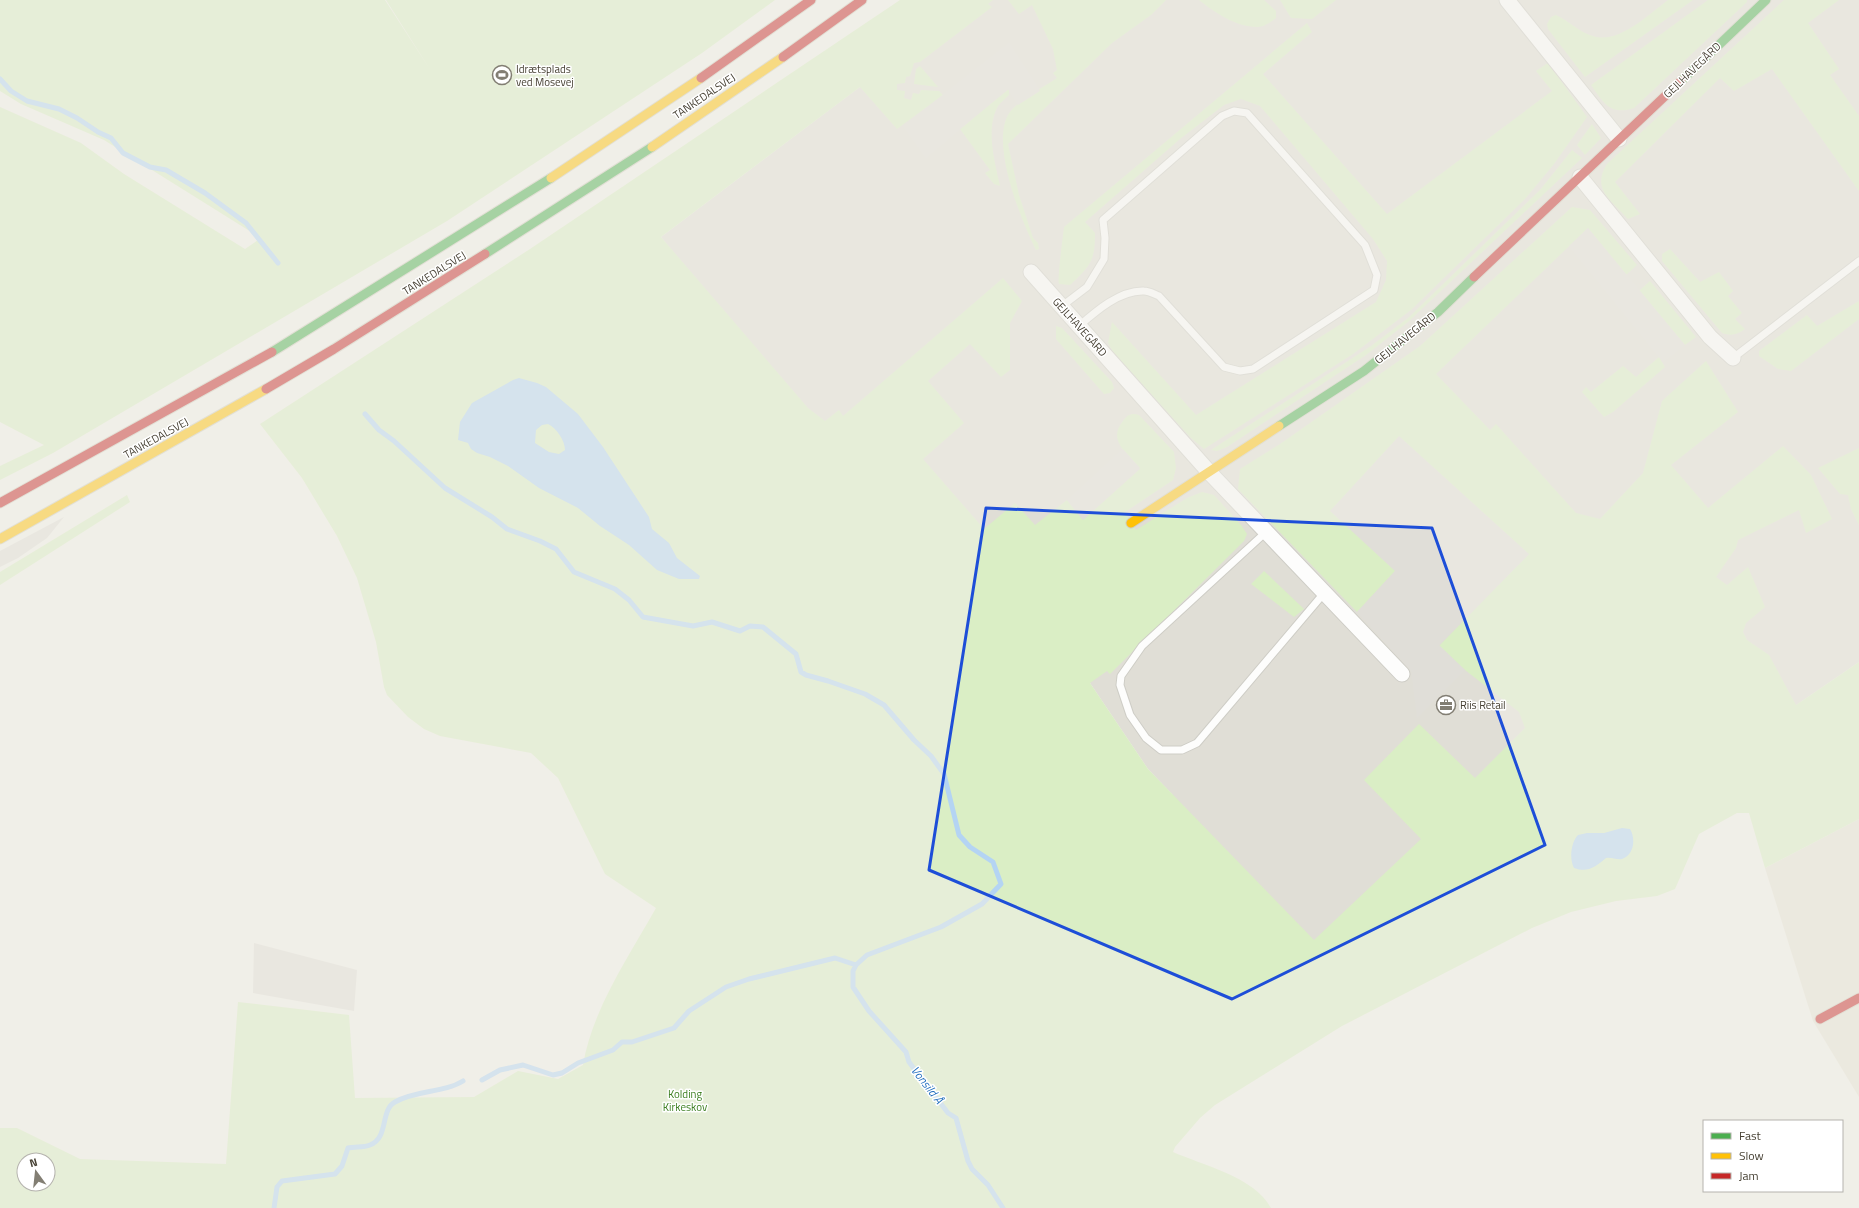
<svg xmlns="http://www.w3.org/2000/svg" width="1859" height="1208" font-family="'Titillium Web',sans-serif">
  <rect width="100%" height="100%" fill="#f0efe8"/>
  <path fill="#e5e2d5" d="M 1859,819 L 1859,1097 L 1813,1021 L 1765,868 Z"/>
  <path fill="#e0ded6" d="M 975,0 L 1859,0 L 1859,662 L 1741,743 L 1269,981 L 1172,794 L 1148,769 L 1090,683 L 1049,717 L 661,237 Z"/>
  <path fill="#daeec5" fill-rule="evenodd" d="M 0,0 L 385,0 L 431,71 L 386,0 L 775,0 L 702,53 L 447,221 L 53,453 L 0,480 L 0,466 L 44,445 L 0,422 L 0,107 L 81,143 L 124,174 L 245,249 L 261,238 L 104,140 L 21,104 L 0,91 Z
    M 900,0 L 993,0 L 988,4 L 992,7 L 920,62 L 914,63 L 910,76 L 906,77 L 905,83 L 897,84 L 897,90 L 905,91 L 904,98 L 911,100 L 913,93 L 919,94 L 921,90 L 939,91 L 943,95 L 897,129 L 860,87 L 661,237 L 808,408 L 825,421 L 839,410 L 843,416 L 1003,278 L 1022,301 L 1010,323 L 1010,370 L 1001,377 L 970,344 L 928,381 L 964,423 L 923,459 L 984,529 L 1015,503 L 1035,525 L 1067,500 L 1083,520 L 1140,469 C 1127,453 1107,440 1123,421 C 1128,414 1132,413 1139,415 L 1174,452 L 1176,468 L 1173,480 L 1125,512 L 1136,530 L 1187,498 L 1202,492 L 1214,495 L 1241,525 L 1247,534 L 1244,541 L 1110,674 L 1107,671 L 1090,683 L 1148,769 L 1314,940 L 1421,839 L 1364,780 L 1419,724 L 1475,778 L 1525,728 L 1519,712 L 1465,670 L 1439,646 L 1529,554 L 1395,571 L 1357,612 L 1238,489 L 1240,469 L 1280,444 L 1420,346 L 1572,207 L 1590,210 L 1637,265 L 1626,275 L 1588,228 L 1436,374 L 1490,430 L 1496,424 L 1576,513 L 1600,519 L 1643,473 L 1662,401 L 1706,361 L 1738,412 L 1671,465 L 1708,508 L 1783,446 L 1811,475 L 1832,519 L 1806,533 L 1799,510 L 1738,540 L 1736,548 L 1716,577 L 1727,585 L 1748,567 L 1765,607 L 1746,623 L 1743,632 L 1747,640 L 1769,655 L 1796,705 L 1859,662 L 1859,819 L 1765,868 L 1749,813 L 1737,813 L 1699,834 L 1675,889 L 1657,896 L 1616,901 L 1571,912 L 1532,928 L 1342,1026 L 1215,1105 L 1200,1118 L 1175,1147 L 1173,1152 C 1202,1165 1255,1177 1271,1208 L 0,1208 L 0,1128 L 17,1128 L 80,1159 L 226,1164 L 238,1002 L 349,1015 L 355,1098 L 474,1097 L 518,1071 L 558,1079 L 583,1065 C 592,1010 629,956 656,908 L 605,874 L 558,778 L 531,753 L 440,736 L 424,729 L 408,717 L 387,695 L 384,687 L 376,642 L 357,578 L 337,536 L 302,478 L 260,424 L 530,249 ZM 24,1160 L 48,1160 L 48,1184 L 24,1184 Z
    M 1008,0 L 1166,0 L 1151,15 L 1112,43 L 1008,144 L 1019,195 L 1033,238 L 1038,243 L 1039,249 L 1036,250 C 1021,220 991,146 1008,115 C 1015,102 1044,87 1057,78 L 1053,73 L 1057,70 L 1053,49 L 1032,5 L 1019,14 Z
    M 1199,0 L 1264,0 L 1276,11 L 1276,18 C 1271,22 1264,27 1257,27 C 1236,27 1214,12 1199,0 Z
    M 1280,0 L 1336,0 L 1312,19 L 1291,18 Z
    M 1668,0 L 1693,0 L 1585,77 L 1548,29 L 1547,24 L 1551,17 L 1556,15 C 1569,21 1579,32 1593,36 C 1618,45 1649,14 1668,0 Z
    M 1708,0 L 1747,0 L 1747,2 L 1634,108 C 1610,116 1603,102 1591,85 Z
    M 1784,0 L 1839,0 L 1808,23 L 1839,69 L 1830,75 L 1859,116 L 1859,191 L 1772,69 L 1734,91 L 1720,78 L 1615,182 L 1640,214 L 1628,219 C 1611,200 1591,189 1607,164 Z
    M 1307,23 L 1312,32 L 1263,74 L 1387,214 L 1552,91 L 1536,71 L 1548,63 L 1587,117 L 1554,164 L 1525,199 L 1411,310 L 1353,354 L 1204,449 L 1191,438 L 1113,352 L 1108,343 L 1112,322 L 1196,415 L 1376,302 L 1386,280 L 1387,261 L 1373,239 L 1260,106 L 1241,99 L 1224,105 L 1180,139 L 1085,222 L 1095,233 C 1095,262 1090,266 1070,285 L 1059,284 C 1057,280 1063,236 1064,227 Z
    M 920,66 L 938,87 L 914,84 L 916,69 Z
    M 1009,89 L 1009,95 C 1006,98 1001,102 998,106 C 985,129 995,163 1000,186 L 994,184 L 985,173 L 990,170 L 960,129 Z
    M 1592,124 L 1601,138 L 1585,155 L 1577,145 Z
    M 1572,150 L 1582,158 L 1408,322 L 1366,355 L 1227,447 L 1217,451 L 1211,450 L 1371,346 L 1408,318 L 1540,190 Z
    M 1670,249 L 1700,282 L 1719,272 L 1733,291 L 1728,296 L 1742,313 L 1735,319 L 1745,329 C 1737,335 1731,336 1722,333 L 1662,261 L 1662,254 Z
    M 1650,281 L 1696,337 L 1685,345 L 1639,291 Z
    M 1859,301 L 1859,319 L 1791,371 L 1778,369 L 1759,356 L 1759,351 L 1807,315 L 1817,326 Z
    M 1056,326 L 1062,328 L 1112,382 L 1114,388 L 1110,393 L 1104,394 L 1056,339 Z
    M 1659,357 L 1665,367 L 1613,412 L 1604,417 L 1582,392 L 1586,387 L 1591,392 L 1623,366 L 1636,377 Z
    M 1859,448 L 1859,525 L 1851,509 L 1848,495 L 1840,494 L 1818,468 Z
    M 127,495 L 130,502 L 0,585 L 0,572 Z
    M 1264,571 L 1304,609 L 1294,617 L 1251,584 Z"/>
  <path fill="#e0ded8" d="M 1009,43 L 1040,91 L 1018,105 L 1008,89 L 926,158 L 903,126 Z
    M 1588,228 L 1685,345 L 1663,362 L 1569,246 Z
    M 1399,436 L 1529,554 L 1439,645 L 1465,670 L 1417,718 L 1411,671 L 1357,612 L 1395,571 L 1330,511 Z
    M 1123,449 L 1140,468 L 1083,520 L 1067,500 Z
    M 64,517 L 47,538 L 18,558 L 0,567 L 0,551 Z
    M 254,943 L 357,970 L 354,1011 L 253,993 Z"/>
  <path fill="#b4d4f3" fill-rule="evenodd" d="M 519,378 L 537,383 L 546,387 L 578,414 L 603,447 L 649,517 L 652,529 L 669,543 L 677,558 L 700,576 L 699,579 L 679,579 L 657,570 L 629,545 L 600,526 L 578,508 L 539,488 L 508,466 L 490,457 L 477,453 L 471,449 L 468,443 L 458,440 L 460,422 L 472,403 L 513,380 ZM 548,424 C 556,428 565,440 565,450 L 559,454 L 549,452 L 535,443 L 536,430 L 542,425 Z
    M 1622,828 L 1630,829 C 1636,839 1634,855 1622,859 C 1617,860 1611,857 1606,858 C 1595,867 1588,873 1574,868 C 1569,859 1571,842 1578,835 L 1587,833 L 1604,833 Z"/>
  <g fill="none" stroke-linecap="round" stroke-linejoin="round">
    <path stroke="#b4d4f3" stroke-width="5" d="M 0,79 L 11,91 L 27,101 L 59,109 L 77,118 L 98,132 L 111,138 L 123,153 L 150,167 L 166,170 L 205,193 L 246,223 L 278,263
      M 365,414 L 379,430 L 394,441 L 445,488 L 492,517 L 507,529 L 540,541 L 556,549 L 574,572 L 615,589 L 629,600 L 643,617 L 693,626 L 712,622 L 740,631 L 750,626 L 763,627 L 796,654 L 801,672 L 806,675 L 828,681 L 865,694 L 884,705 L 914,740 L 931,756 L 944,774 L 959,835 L 970,847 L 993,862 L 1001,884 L 982,904 L 941,927 L 867,955 L 856,965 L 853,971 L 853,987 L 869,1011 L 906,1052 L 909,1062 L 948,1113 L 956,1118 L 968,1161 L 972,1169 L 988,1185 L 1003,1208
      M 482,1080 L 500,1070 L 523,1065 L 553,1075 L 562,1073 L 578,1063 L 613,1050 L 622,1042 L 632,1042 L 674,1028 L 689,1011 L 726,987 L 749,979 L 835,958 L 856,965
      M 274,1208 L 277,1187 L 282,1181 L 335,1174 L 342,1166 L 348,1148 C 355,1146 363,1148 370,1145 C 389,1138 380,1110 395,1102 C 416,1090 444,1093 463,1081"/>
    <g stroke="#cecdc6" stroke-width="9">
      <path id="lane" d="M 1062,306 L 1087,287 L 1104,259 L 1105,238 L 1103,220 L 1222,116 L 1234,111 L 1247,113 L 1365,245 L 1377,275 L 1374,290 L 1253,369 L 1240,371 L 1224,367 L 1159,296 C 1154,294 1149,291 1144,291 C 1120,290 1096,311 1079,326
        M 1733,358 L 1859,261
        M 1266,532 L 1142,646 L 1121,676 L 1120,685 L 1130,715 L 1146,738 L 1161,750 L 1182,750 L 1197,743 L 1325,592"/>
    </g>
    <g stroke="#cecdc6" stroke-width="17">
      <path id="street" d="M 1507,0 L 1619,139
        M 1580,177 L 1710,337 L 1733,358
        M 1031,272 L 1209,472 L 1402,674"/>
    </g>
    <g stroke="#d0cebf" stroke-width="11">
      <path id="fast" d="M 1681,81 L 1766,0
        M 485,254 L 652,147
        M 272,352 L 551,178
        M 1279,426 L 1364,371 L 1438,312 L 1474,277"/>
    </g>
    <g stroke="#d0cebf" stroke-width="11">
      <path id="slow" d="M 652,147 L 783,57
        M 551,178 L 701,78
        M 1131,523 L 1279,426
        M 0,539 L 266,389"/>
    </g>
    <g stroke="#d0cebf" stroke-width="11">
      <path id="jam" d="M 783,57 L 862,0
        M 701,78 L 811,0
        M 1474,277 L 1681,81
        M 266,389 L 334,349 L 485,254
        M 0,503 L 272,352
        M 1820,1019 L 1859,998"/>
    </g>
    <use href="#lane" stroke="#fdfdfc" stroke-width="7"/>
    <use href="#street" stroke="#fdfdfc" stroke-width="15"/>
    <use href="#fast" stroke="#4caf50" stroke-width="9"/>
    <use href="#slow" stroke="#ffc107" stroke-width="9"/>
    <use href="#jam" stroke="#c62828" stroke-width="9"/>
  </g>
  <path d="M0 0H1859V1208H0ZM 986,508 L 1432,528 L 1545,845 L 1232,999 L 929,870 Z" fill="#f0efe8" fill-opacity=".55" fill-rule="evenodd"/>
  <path fill="none" stroke="#1d4ed8" stroke-width="3" stroke-linejoin="round" d="M 986,508 L 1432,528 L 1545,845 L 1232,999 L 929,870 Z"/>
  <defs>
    <g id="stadium-ring" transform="scale(1)"><circle r="9.5" fill="#fff" stroke="#827e73" stroke-width="1.5"/><path d="M0-5a6.5 5 0 1 0 0 10a6.5 5 0 1 0 0-10ZM-3.5-1.8h7v3.6h-7Z" fill="#827e73"/></g>
    <g id="office-ring" transform="scale(1)"><circle r="9.5" fill="#fff" stroke="#827e73" stroke-width="1.5"/><path d="M-6-3h4V-5.5h4V-3h4V5H-6ZM-1-4.5V-3h2v-1.5ZM-6 0V1H6V0Z" fill="#827e73"/></g>
  </defs>
  <g fill-rule="evenodd">
    <use href="#stadium-ring" x="502" y="75"/>
    <use href="#office-ring" x="1446" y="705"/>
  </g>
  <g text-anchor="middle" stroke-width="3" stroke-linejoin="round" paint-order="stroke">
    <g font-size="11" fill="#474134" stroke="#fff" text-anchor="start">
      <text x="516" y="73">Idrætsplads<tspan x="516" dy="13">ved Mosevej</tspan></text>
      <text x="1460" y="709">Riis Retail</text>
    </g>
    <g font-size="11" fill="#474134" stroke="#fff">
      <text transform="translate(1692 70) rotate(-44)" y="4">GEJLHAVEGÅRD</text>
      <text transform="translate(704 96) rotate(-34)" y="4">TANKEDALSVEJ</text>
      <text transform="translate(434 273) rotate(-32)" y="4">TANKEDALSVEJ</text>
      <text transform="translate(1080 327) rotate(48)" y="4">GEJLHAVEGÅRD</text>
      <text transform="translate(1405 338) rotate(-39)" y="4">GEJLHAVEGÅRD</text>
      <text transform="translate(156 438) rotate(-29)" y="4">TANKEDALSVEJ</text>
    </g>
    <g font-size="11" fill="#3c7f21" stroke="#fff">
      <text x="685" y="1098">Kolding<tspan x="685" dy="13">Kirkeskov</tspan></text>
    </g>
    <g font-size="12" font-style="italic" fill="#226ebe" stroke="#fff">
      <text transform="translate(927 1085) rotate(52)" y="4">Vonsild Å</text>
    </g>
  </g>
  <rect x="1703" y="1120" width="140" height="72" fill="#ffffff" stroke="#b5b3ae"/>
  <rect x="1711" y="1133" width="20" height="6" fill="#4caf50" stroke="#b5b3ae"/>
  <text x="1739" y="1140" font-size="12" fill="#474134">Fast</text>
  <rect x="1711" y="1153" width="20" height="6" fill="#ffc107" stroke="#b5b3ae"/>
  <text x="1739" y="1160" font-size="12" fill="#474134">Slow</text>
  <rect x="1711" y="1173" width="20" height="6" fill="#c62828" stroke="#b5b3ae"/>
  <text x="1739" y="1180" font-size="12" fill="#474134">Jam</text>
  <g transform="translate(36 1172) rotate(345)"><circle r="19" fill="#ffffff" stroke="#b5b3ae"/>
  <path d="M0-3L7 15L0 10L-7 15Z" fill="#827e73"/>
  <text y="-6" font-size="11" font-weight="bold" text-anchor="middle" fill="#474134">N</text>
  </g>
</svg>
